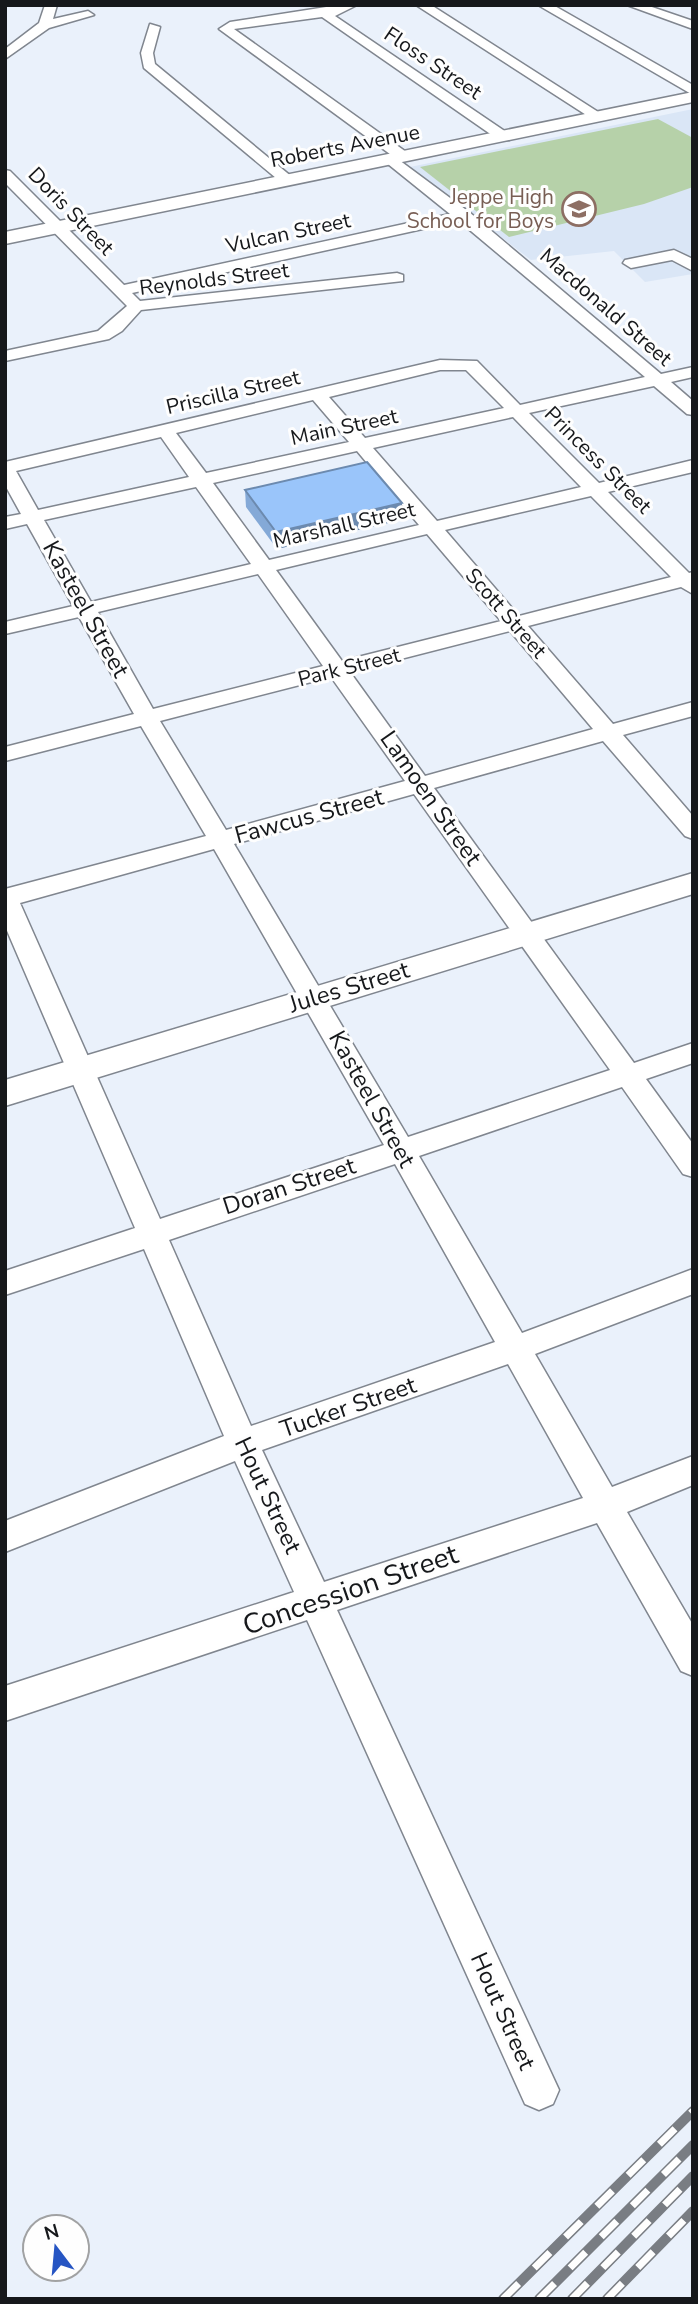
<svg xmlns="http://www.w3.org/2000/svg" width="698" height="2304" font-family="'Nunito Sans',sans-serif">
  <rect width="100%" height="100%" fill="#eaf1fb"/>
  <path fill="#dae6f6" d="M 693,109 L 693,274 L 645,282 L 614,251 L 531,260 L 410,167 Z"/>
  <path fill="#b6d1a9" d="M 658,119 L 693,138 L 693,187 L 644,204 L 509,237 L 420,167 Z"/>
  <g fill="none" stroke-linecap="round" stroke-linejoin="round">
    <g stroke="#80868f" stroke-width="3">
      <path id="minor" d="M 45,5 L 57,5 L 53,19 L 88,11 L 94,15 L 49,28 L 5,59 L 5,49 L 39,23 Z
        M 339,5 L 357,5 L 335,16 L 509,134 L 509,140 L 499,140 L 322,17 L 234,29 L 409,154 L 409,160 L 399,160 L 469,212 L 661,374 L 693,367 L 693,377 L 671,382 L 693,401 L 693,415 L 687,414 L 654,386 L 529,413 L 599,483 L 693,460 L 693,472 L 608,492 L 689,573 L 693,572 L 693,594 L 681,587 L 528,626 L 613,724 L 693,702 L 693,716 L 623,735 L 693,816 L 693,839 L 685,836 L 603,741 L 434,788 L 634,1063 L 693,1043 L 693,1063 L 646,1079 L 693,1144 L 693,1177 L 683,1174 L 622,1087 L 419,1156 L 522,1333 L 693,1269 L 693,1294 L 535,1354 L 612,1487 L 693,1456 L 693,1485 L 627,1512 L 693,1625 L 693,1676 L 681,1671 L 597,1523 L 337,1610 L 559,2090 L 553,2104 L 539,2110 L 525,2104 L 307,1620 L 5,1721 L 5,1686 L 294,1592 L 235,1461 L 5,1552 L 5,1521 L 224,1436 L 144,1249 L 5,1295 L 5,1271 L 135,1228 L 5,926 L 5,889 L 206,836 L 141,726 L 5,761 L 5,747 L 134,714 L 79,617 L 5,634 L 5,622 L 73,606 L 27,524 L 5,529 L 5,517 L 21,514 L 5,485 L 5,462 L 440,360 L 477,361 L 520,405 L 645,377 L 459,221 L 132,293 L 140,301 L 397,273 L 403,275 L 403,281 L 141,310 L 122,331 L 109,339 L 5,361 L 5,351 L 98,331 L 127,306 L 5,183 L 5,170 L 10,171 L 124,285 L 450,214 L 383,160 L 394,157 L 219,29 L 230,22 ZM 440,370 L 466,370 L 504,408 L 365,438 L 329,397 ZM 313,400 L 349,442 L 206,473 L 176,433 ZM 513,417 L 581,487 L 437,521 L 373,448 ZM 161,437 L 189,477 L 38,510 L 16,471 ZM 357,451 L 419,525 L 269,560 L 213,483 ZM 196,487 L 251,564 L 91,602 L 44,520 ZM 591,496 L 671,577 L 519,616 L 445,530 ZM 427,534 L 501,621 L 342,661 L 276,570 ZM 258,574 L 323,666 L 153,709 L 98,612 ZM 510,631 L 593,729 L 425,776 L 350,672 ZM 331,677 L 405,781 L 226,830 L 160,721 ZM 414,794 L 610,1070 L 408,1137 L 234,844 ZM 214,849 L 384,1145 L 160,1219 L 20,903 ZM 395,1164 L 495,1342 L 251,1426 L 169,1240 ZM 508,1364 L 583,1498 L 324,1582 L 262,1450 Z
        M 416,5 L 431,5 L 606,117 L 594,120 Z
        M 538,5 L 553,5 L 693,85 L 693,95 Z
        M 627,5 L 646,5 L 693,21 L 693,29 Z
        M 150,24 L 160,27 L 153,53 L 155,64 L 292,177 L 292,183 L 282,183 L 144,68 L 141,53 Z
        M 674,250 L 693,259 L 693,271 L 672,260 L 631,268 L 623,263 L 625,260 Z"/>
    </g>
    <g stroke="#80868f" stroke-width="3">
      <path id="major" d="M 693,92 L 693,102 L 5,244 L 5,232 Z
        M 693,873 L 693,894 L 5,1106 L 5,1080 Z"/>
    </g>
    <use href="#minor" fill="#fff" fill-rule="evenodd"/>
    <use href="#major" fill="#fff" fill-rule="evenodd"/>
    <g stroke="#797d83" stroke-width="10">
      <path id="rail" d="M 503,2299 L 693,2111
        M 539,2299 L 693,2145
        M 572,2299 L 693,2176
        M 607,2299 L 693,2211"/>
    </g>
    <use href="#rail" stroke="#fefefe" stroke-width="7" stroke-dasharray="22" stroke-linecap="butt"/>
  </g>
  <path fill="#84a9d7" d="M 245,490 L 401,520 L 277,549 L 246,507 Z"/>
  <path fill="#6c8aaf" d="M 402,503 L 401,520 L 277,549 L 276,532 Z"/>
  <path fill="#9ac5fa" stroke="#6c8aaf" stroke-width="2" d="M 367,462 L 402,503 L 276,532 L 245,490 Z"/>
  <defs>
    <g id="school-ring" transform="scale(1.75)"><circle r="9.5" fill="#fefefe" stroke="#8d6e63" stroke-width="1.5"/><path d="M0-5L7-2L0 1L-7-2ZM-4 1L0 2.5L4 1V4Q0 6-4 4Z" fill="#8d6e63"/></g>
  </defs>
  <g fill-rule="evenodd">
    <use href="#school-ring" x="579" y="209"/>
  </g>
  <g text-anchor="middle" stroke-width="6" stroke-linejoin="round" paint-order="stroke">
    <g font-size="21" fill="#16181b" stroke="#fefefe">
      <text transform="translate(433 63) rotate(34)" y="7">Floss Street</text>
      <text transform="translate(345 146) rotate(-11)" y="7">Roberts Avenue</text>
      <text transform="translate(71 211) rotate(46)" y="7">Doris Street</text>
      <text transform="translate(288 233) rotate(-12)" y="7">Vulcan Street</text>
      <text transform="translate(214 279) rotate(-7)" y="7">Reynolds Street</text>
      <text transform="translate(606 307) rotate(41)" y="7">Macdonald Street</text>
      <text transform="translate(233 392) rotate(-13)" y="7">Priscilla Street</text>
      <text transform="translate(344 427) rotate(-12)" y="7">Main Street</text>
      <text transform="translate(598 460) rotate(45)" y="7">Princess Street</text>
      <text transform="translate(344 525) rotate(-13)" y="7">Marshall Street</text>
      <text transform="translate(506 613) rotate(49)" y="7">Scott Street</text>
      <text transform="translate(349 667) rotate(-14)" y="7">Park Street</text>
    </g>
    <g font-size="21" fill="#785e54" stroke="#fefefe" text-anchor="end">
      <text x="554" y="204">Jeppe High<tspan x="554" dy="24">School for Boys</tspan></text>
    </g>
    <g font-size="24" fill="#16181b" stroke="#fefefe">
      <text transform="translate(86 609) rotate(61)" y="8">Kasteel Street</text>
      <text transform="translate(431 798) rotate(55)" y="8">Lamoen Street</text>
      <text transform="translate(309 816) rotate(-15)" y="8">Fawcus Street</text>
      <text transform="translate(349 987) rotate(-17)" y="8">Jules Street</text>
      <text transform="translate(372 1099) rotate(61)" y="8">Kasteel Street</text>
      <text transform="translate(289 1186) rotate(-18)" y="8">Doran Street</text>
      <text transform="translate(348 1407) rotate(-19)" y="8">Tucker Street</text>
      <text transform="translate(268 1495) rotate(65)" y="8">Hout Street</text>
      <text transform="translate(503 2011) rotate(66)" y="8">Hout Street</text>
    </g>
    <g font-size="28" fill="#16181b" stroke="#fefefe">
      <text transform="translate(350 1589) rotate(-19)" y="10">Concession Street</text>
    </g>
  </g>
  <rect width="698" height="2304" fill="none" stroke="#16181b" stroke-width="14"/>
  <g transform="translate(56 2248) rotate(344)"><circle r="33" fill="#fefefe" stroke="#a1a2a3" stroke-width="2"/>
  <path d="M0-5L12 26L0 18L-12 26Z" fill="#2655c3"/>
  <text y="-10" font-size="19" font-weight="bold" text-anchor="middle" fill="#16181b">N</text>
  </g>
</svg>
